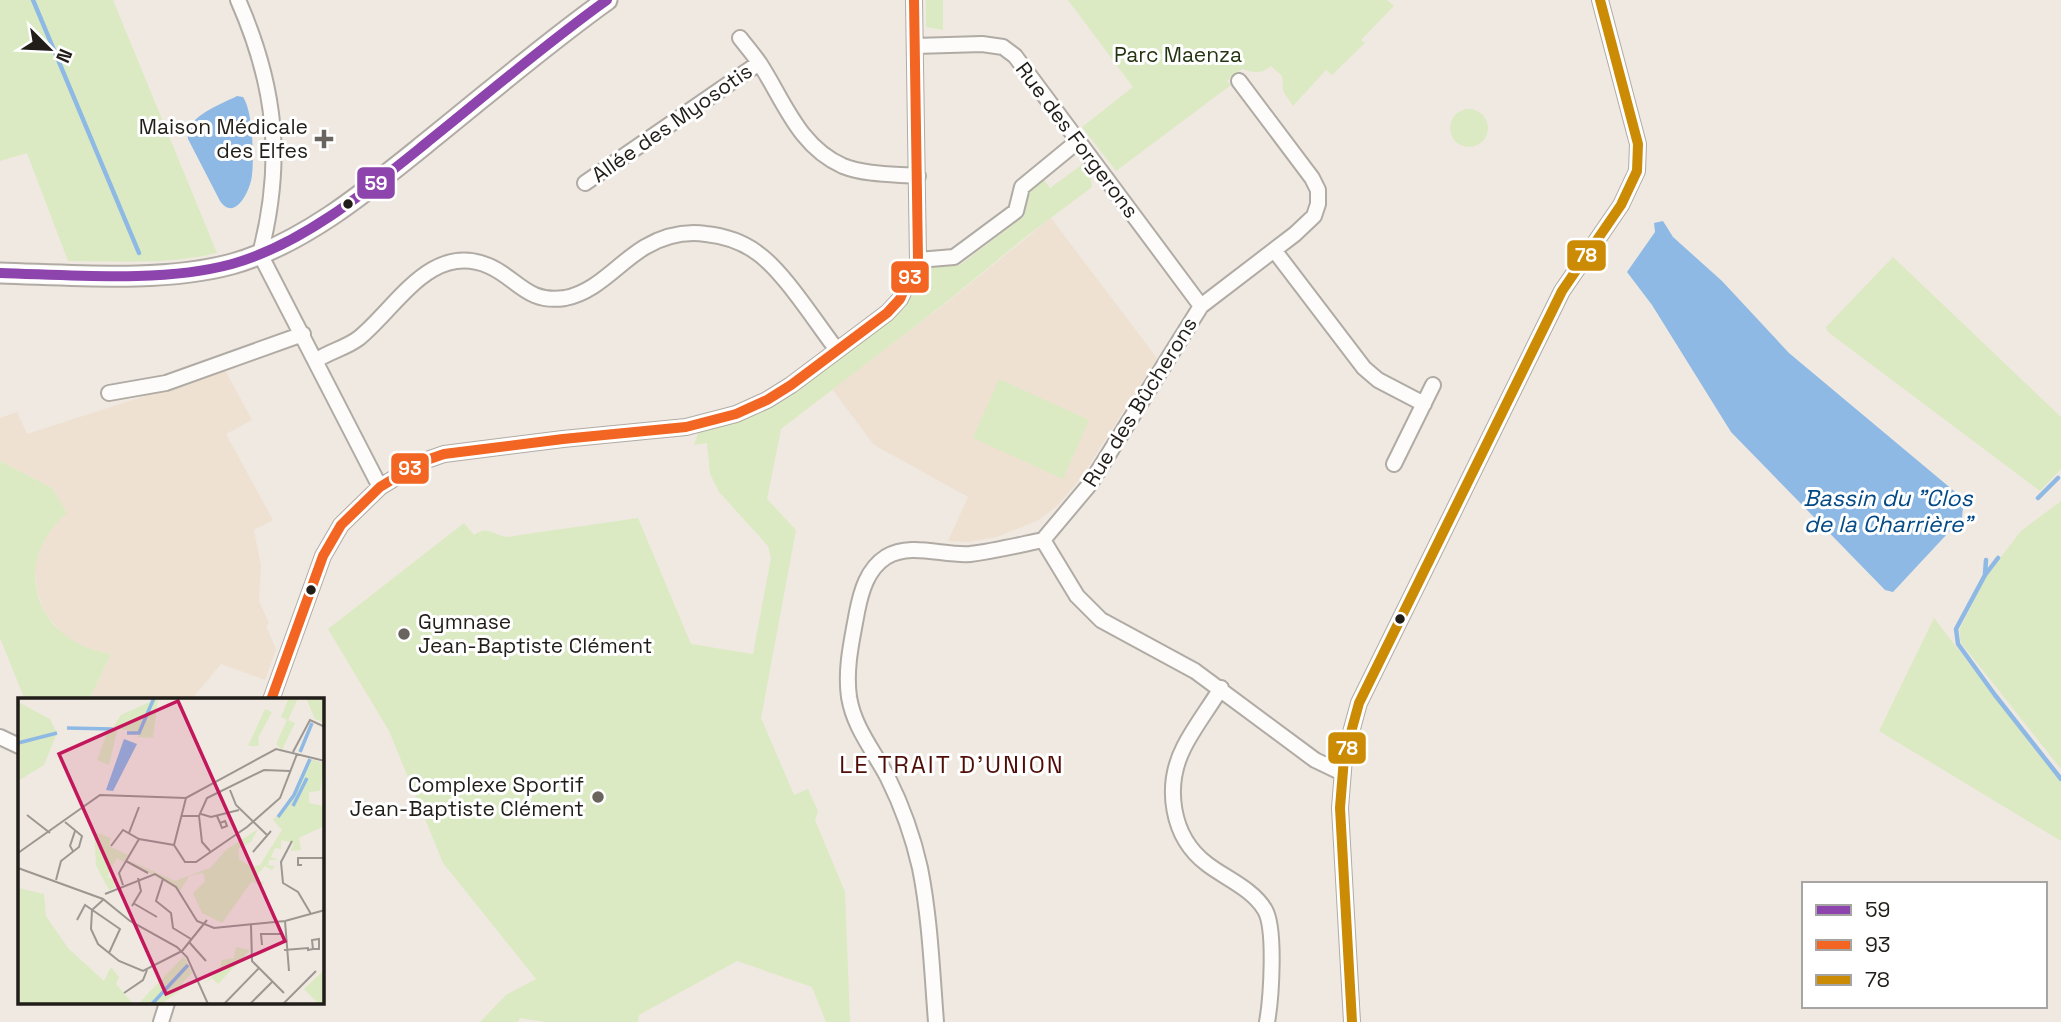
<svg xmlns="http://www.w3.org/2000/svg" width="2061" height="1022" font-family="'Space Grotesk',sans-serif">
  <rect width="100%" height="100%" fill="#f0e9e1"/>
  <path fill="#eee1d1" d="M 1051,218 L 1157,358 L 1081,478 L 1058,505 L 1039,520 L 997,537 L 968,542 L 948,541 L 968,497 L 874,445 L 832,389 L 945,304 Z
    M 225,370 L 252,420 L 226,434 L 273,520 L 254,530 L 261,566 L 259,601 L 269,623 L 266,626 L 276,649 L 265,680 L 221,664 L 191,700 L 89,700 L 111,654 L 90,650 L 67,639 L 44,612 L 37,591 L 35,569 L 40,547 L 52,526 L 66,512 L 52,488 L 0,461 L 0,418 L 17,412 L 27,434 Z"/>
  <path fill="#dbeac2" d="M 0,0 L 113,0 L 217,253 C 168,265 118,261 68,261 L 27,153 L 0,161 Z
    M 926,0 L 943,0 L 943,30 L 926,27 Z
    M 1068,0 L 1387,0 L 1394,6 L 1361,40 L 1365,43 L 1332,75 L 1326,70 L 1293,106 L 1283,91 L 1282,76 L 1271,66 C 1262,74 1254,73 1242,69 L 1227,81 L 1231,85 L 1116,171 L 1082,127 L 1133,87 Z
    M1450 128a19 19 0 1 1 38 0a19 19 0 1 1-38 0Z
    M 1083,164 L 1090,173 L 1092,187 L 1027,236 L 944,304 L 781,429 L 767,499 L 796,530 L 761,718 L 794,795 L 808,789 L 818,811 L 815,820 L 845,892 L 850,1022 L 826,1022 L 812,987 L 737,961 L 639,1015 L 638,1022 L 545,1022 L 520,1018 L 518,1022 L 480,1022 L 506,995 L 536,979 L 443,863 L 389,731 L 328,629 L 464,523 L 474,535 C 487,525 494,535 507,537 L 638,518 L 691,644 L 753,654 L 771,558 L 768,546 L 719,492 L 710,474 L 707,443 L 694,445 L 698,433 L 704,428 L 772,405 L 790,394 L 905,307 L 919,268 L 960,265 L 1024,216 L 1030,189 L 1042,177 L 1050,188 Z
    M 1893,257 L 2061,417 L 2061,469 L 2040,491 L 1828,332 L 1826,327 Z
    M 999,379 L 1089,420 L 1063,479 L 973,438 Z
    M 0,461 L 52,488 L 67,513 C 8,564 36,643 111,654 L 89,700 L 25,700 L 0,638 Z
    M 2061,501 L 2061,769 L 1961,643 L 1959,630 L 1986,576 L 2021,531 Z
    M 1934,618 L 2061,783 L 2061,841 L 1879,731 Z"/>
  <path fill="#8fb9e5" d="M 237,96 L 243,97 C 253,111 254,158 252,175 C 251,189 235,223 220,201 L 188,139 C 185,116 220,105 237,96 Z
    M 1663,221 L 1673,237 L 1722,281 L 1789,353 L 1960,496 L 1963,507 L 1962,518 L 1893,592 L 1885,590 L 1731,432 L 1652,305 L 1627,272 L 1655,232 L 1654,223 Z"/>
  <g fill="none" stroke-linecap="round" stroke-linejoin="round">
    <path stroke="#8fb9e5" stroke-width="4.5" d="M 33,0 L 139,253
      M 2038,498 L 2058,478
      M 1998,558 L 1985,575 L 1956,629 L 1958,644 L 1995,695 L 2061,779
      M 1985,574 L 1986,560"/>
    <g stroke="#b0aba4" stroke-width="18">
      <path id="street" d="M 238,0 C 276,86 284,162 260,254 L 380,487
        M 740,38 C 747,47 754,55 760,64 C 784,101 799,147 843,166 C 866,175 893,174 918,176
        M 915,46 L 982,44 L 1003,47 L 1015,56 L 1201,306
        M 585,183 L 759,63
        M 1274,250 L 1364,368 L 1378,380 L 1424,404
        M 918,260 L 954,257 L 1016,211 L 1022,187 L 1078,141
        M 317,360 C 330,351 346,348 359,338 C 397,307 431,241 489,266 C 517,278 527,304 565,298 C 597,292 618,263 645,247 C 664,236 685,231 706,234 C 724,236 741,241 756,252 C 783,270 816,323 837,350
        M 109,393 L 166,383 L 303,334
        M 1394,464 L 1433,385
        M 1043,540 L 1090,484 L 1201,306 L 1295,234 L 1314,216 L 1318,204 L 1318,190 L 1312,178 L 1239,81
        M 1043,540 L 1077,596 L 1101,620 L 1195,671 L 1315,760 L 1342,773
        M 1221,688 C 1209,708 1194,727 1184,747 C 1164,786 1171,837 1207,864 C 1225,878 1253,889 1265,910 C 1276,929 1271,1000 1267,1022
        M 271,700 L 323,556 L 341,525 L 380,487 L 421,462 L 444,454 L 563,439 L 686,427 L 736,414 L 767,400 L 791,385 L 887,313 L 900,299 L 918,260 L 914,0
        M 0,737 L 19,746
        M 161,1022 L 167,1003
        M 936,1022 C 932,971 930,918 920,868 C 913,837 902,806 888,778 C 874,751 854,728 849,697 C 845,668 852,640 857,612 C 861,592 867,569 886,557 C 911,542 943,556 970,554 C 995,551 1019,545 1043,540
        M 1352,1022 L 1340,808 L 1344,758 L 1359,703 L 1562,291 L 1621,205 L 1637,171 L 1638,144 L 1600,0"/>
    </g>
    <g stroke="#b0aba4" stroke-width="23">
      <path id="secondary" d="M 0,273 C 72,275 162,283 232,264 C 303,244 368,190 425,144 C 485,96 544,45 607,0"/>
    </g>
    <use href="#street" stroke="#fdfcfa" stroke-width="14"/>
    <use href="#secondary" stroke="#fdfcfa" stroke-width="19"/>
    <g stroke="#fff" stroke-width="16">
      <path id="bus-1" d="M 0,273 C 72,275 162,283 232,264 C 303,244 368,190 425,144 C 485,96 544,45 607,0"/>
    </g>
    <g stroke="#fff" stroke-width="16">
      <path id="bus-2" d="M 271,700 L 323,556 L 341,525 L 380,487 L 421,462 L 444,454 L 563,439 L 686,427 L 736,414 L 767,400 L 791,385 L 887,313 L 900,299 L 918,260 L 914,0"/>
    </g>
    <g stroke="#fff" stroke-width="16">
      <path id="bus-3" d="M 1352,1022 L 1340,808 L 1344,758 L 1359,703 L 1562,291 L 1621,205 L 1637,171 L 1638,144 L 1600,0"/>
    </g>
    <use href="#bus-1" stroke="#8e44ad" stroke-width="10"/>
    <use href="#bus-2" stroke="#f26522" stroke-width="10"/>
    <use href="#bus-3" stroke="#cc8b05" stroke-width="10"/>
  </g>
  <g fill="#69645e" stroke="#fff" stroke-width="2.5">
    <path d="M320.5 128.5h7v7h7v7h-7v7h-7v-7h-7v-7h7z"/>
    <circle cx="404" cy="634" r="7"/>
    <circle cx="598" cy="797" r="7"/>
  </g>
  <g fill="#211d18" stroke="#fff" stroke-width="2.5">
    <circle cx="348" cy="204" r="6"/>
    <circle cx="311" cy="590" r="6"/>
    <circle cx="1400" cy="619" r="6"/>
  </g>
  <g text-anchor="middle" stroke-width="6" stroke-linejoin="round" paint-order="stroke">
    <g font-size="21" fill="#253412" stroke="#fff">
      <text x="1178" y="62">Parc Maenza</text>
    </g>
    <g font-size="21" fill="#211d18" stroke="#fff">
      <text transform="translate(672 123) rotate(-35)" y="7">Allée des Myosotis</text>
      <text transform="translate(1077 140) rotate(53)" y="7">Rue des Forgerons</text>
      <text transform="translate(1140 402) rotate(-58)" y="7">Rue des Bûcherons</text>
    </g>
    <g font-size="21" fill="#211d18" stroke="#fff" text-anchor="end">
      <text x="308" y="134">Maison Médicale<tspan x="308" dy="24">des Elfes</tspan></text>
      <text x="418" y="629" text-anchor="start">Gymnase<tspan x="418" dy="24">Jean-Baptiste Clément</tspan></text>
      <text x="584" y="792">Complexe Sportif<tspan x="584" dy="24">Jean-Baptiste Clément</tspan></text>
    </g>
    <g font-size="23" font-style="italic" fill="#024985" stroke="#fff">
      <text x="1888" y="506">Bassin du "Clos<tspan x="1888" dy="26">de la Charrière"</tspan></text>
    </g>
    <g font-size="24" letter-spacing="2" fill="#500c06" stroke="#fff">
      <text x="952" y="773">LE TRAIT D'UNION</text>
    </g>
  </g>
  <g transform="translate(18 698)">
    <rect width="306" height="306" fill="#f0e9e1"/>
    <path d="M 140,0 L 135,40 L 119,39 L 121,35 L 95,29 L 103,17 ZM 271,0 L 280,0 L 270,22 L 277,25 L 264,52 L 258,46 L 269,22 L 263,19 ZM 288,0 L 306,0 L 305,24 L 297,21 ZM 0,4 L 32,21 L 39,35 L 26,67 L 0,83 ZM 247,11 L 254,14 L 240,40 L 241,48 L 230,48 ZM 91,30 L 99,33 L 91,67 L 79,62 ZM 292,61 L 306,65 L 302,93 L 291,94 L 291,105 L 305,108 L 306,128 L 281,140 L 283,152 L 272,153 L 276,145 L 263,142 L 263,151 L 257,150 L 253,159 L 261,162 L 251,162 L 250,167 L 257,168 L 254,172 L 247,168 L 239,177 L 239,183 L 247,184 L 242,188 L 234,183 L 204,225 L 184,215 L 175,195 L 187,183 L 185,175 L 171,178 L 162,193 L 110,162 L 157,183 L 192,170 L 208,152 L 240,131 L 233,144 L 220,151 L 221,161 L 233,169 L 242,167 L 264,132 L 255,122 L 276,97 ZM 76,134 L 93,140 L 91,148 L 110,157 L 106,164 L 99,160 L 92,172 L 90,179 L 98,183 L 95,188 L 103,187 L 91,192 L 78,167 ZM 0,190 L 26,196 L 28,218 L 50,250 L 86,283 L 93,269 L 101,279 L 98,286 L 115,306 L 0,306 ZM 218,249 L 232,252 L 200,286 L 194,280 L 183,287 L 201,273 L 204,262 L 216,260 ZM 166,258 L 174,275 L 164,285 L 167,289 L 143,306 L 120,306 ZM 306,272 L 306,306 L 301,306 L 286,291 Z" fill="#dbeac2"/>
    <path d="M 106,41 L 119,46 L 95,93 L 88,92 Z" fill="#8fb9e5"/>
    <path fill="none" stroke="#8fb9e5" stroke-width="3.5" d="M 49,30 L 95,31M 109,35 L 121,35 L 136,0M 0,45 L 39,35M 282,54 L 294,25M 275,108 L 289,80M 260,119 L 276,97 L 292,61M 134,306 L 170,267"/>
    <path fill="none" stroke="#9d9791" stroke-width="2" d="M 275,54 L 292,22 L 307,29M 212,92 L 218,107 L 249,137M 183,116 L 193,119 L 221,112M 9,117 L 32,135M 164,118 L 181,118 L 189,100 L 246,72 L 272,73M 181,118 L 184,144 L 192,153M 199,118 L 202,125 L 204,130 L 209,128 L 207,123 L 202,125M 111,135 L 121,109M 274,143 L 263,164 L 265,185 L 280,194 L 293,216M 156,147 L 167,164 L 178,164 L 229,129 L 262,100 L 279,56M 156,147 L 168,100M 93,148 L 105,132 L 121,141 L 156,147M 55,153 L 52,148 L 57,133M 235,154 L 253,133M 0,155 L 82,97 L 168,100 L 258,51 L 307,63M 108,163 L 130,175M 284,167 L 280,167 L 280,160 L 307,160M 0,170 L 85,201 L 112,223 L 159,249 L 169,259 L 190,306M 145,181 L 138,203 L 153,215 L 155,230 L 173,241M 38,182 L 43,163 L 61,149 L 64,138 L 47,124M 105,187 L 101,175 L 121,141M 87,196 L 137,176 L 158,189 L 179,223 L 196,230 L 267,223 L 307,212M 86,201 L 74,212 L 73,231 L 80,246 L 101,263 L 125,273 L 164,253M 115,205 L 139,219M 114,208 L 123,193 L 120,180M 59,222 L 67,207 L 102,231 L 91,255M 267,223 L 271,273M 233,227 L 234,263 L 266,295M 171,244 L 188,263M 244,247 L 243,236 L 265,236M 266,252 L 290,250 L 290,252 L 295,251 L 301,251 L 301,241 L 294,242 L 295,251M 164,253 L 189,222M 106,295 L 125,282 L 129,272M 206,306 L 241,270M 232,306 L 255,283M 265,306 L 298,273"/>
    <path fill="#c2185b" fill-opacity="0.15" stroke="#c2185b" stroke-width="3.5" d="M 160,3 L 267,243 L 148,296 L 41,56 Z"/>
    <rect width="306" height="306" fill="none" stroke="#211d18" stroke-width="3.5"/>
  </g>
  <g stroke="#fff" stroke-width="2.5">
    <rect x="356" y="166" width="40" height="34" rx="7" fill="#8e44ad"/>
    <rect x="1566" y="239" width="41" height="33" rx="7" fill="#cc8b05"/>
    <rect x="890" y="260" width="40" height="34" rx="7" fill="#f26522"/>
    <rect x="390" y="452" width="40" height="33" rx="7" fill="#f26522"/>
    <rect x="1327" y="731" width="40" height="34" rx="7" fill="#cc8b05"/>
  </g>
  <g font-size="19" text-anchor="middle" font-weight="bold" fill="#fff">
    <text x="376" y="190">59</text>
    <text x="1586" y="262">78</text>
    <text x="910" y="284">93</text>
    <text x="410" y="475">93</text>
    <text x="1347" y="755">78</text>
  </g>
  <rect x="1802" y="882" width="245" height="126" fill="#ffffff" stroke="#a6a5a3" stroke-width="2"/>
  <rect x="1816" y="905" width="35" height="10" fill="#8e44ad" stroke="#a6a5a3" stroke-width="2"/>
  <text x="1865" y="917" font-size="21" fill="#211d18">59</text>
  <rect x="1816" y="940" width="35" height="10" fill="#f26522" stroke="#a6a5a3" stroke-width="2"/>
  <text x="1865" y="952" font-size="21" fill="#211d18">93</text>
  <rect x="1816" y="975" width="35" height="10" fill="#cc8b05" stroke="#a6a5a3" stroke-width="2"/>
  <text x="1865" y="987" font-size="21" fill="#211d18">78</text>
  <g transform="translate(49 49) rotate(114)" stroke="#ffffff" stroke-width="5" paint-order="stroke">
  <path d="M0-5L12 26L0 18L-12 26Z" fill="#211d18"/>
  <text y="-10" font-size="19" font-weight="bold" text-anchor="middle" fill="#211d18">N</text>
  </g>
</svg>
